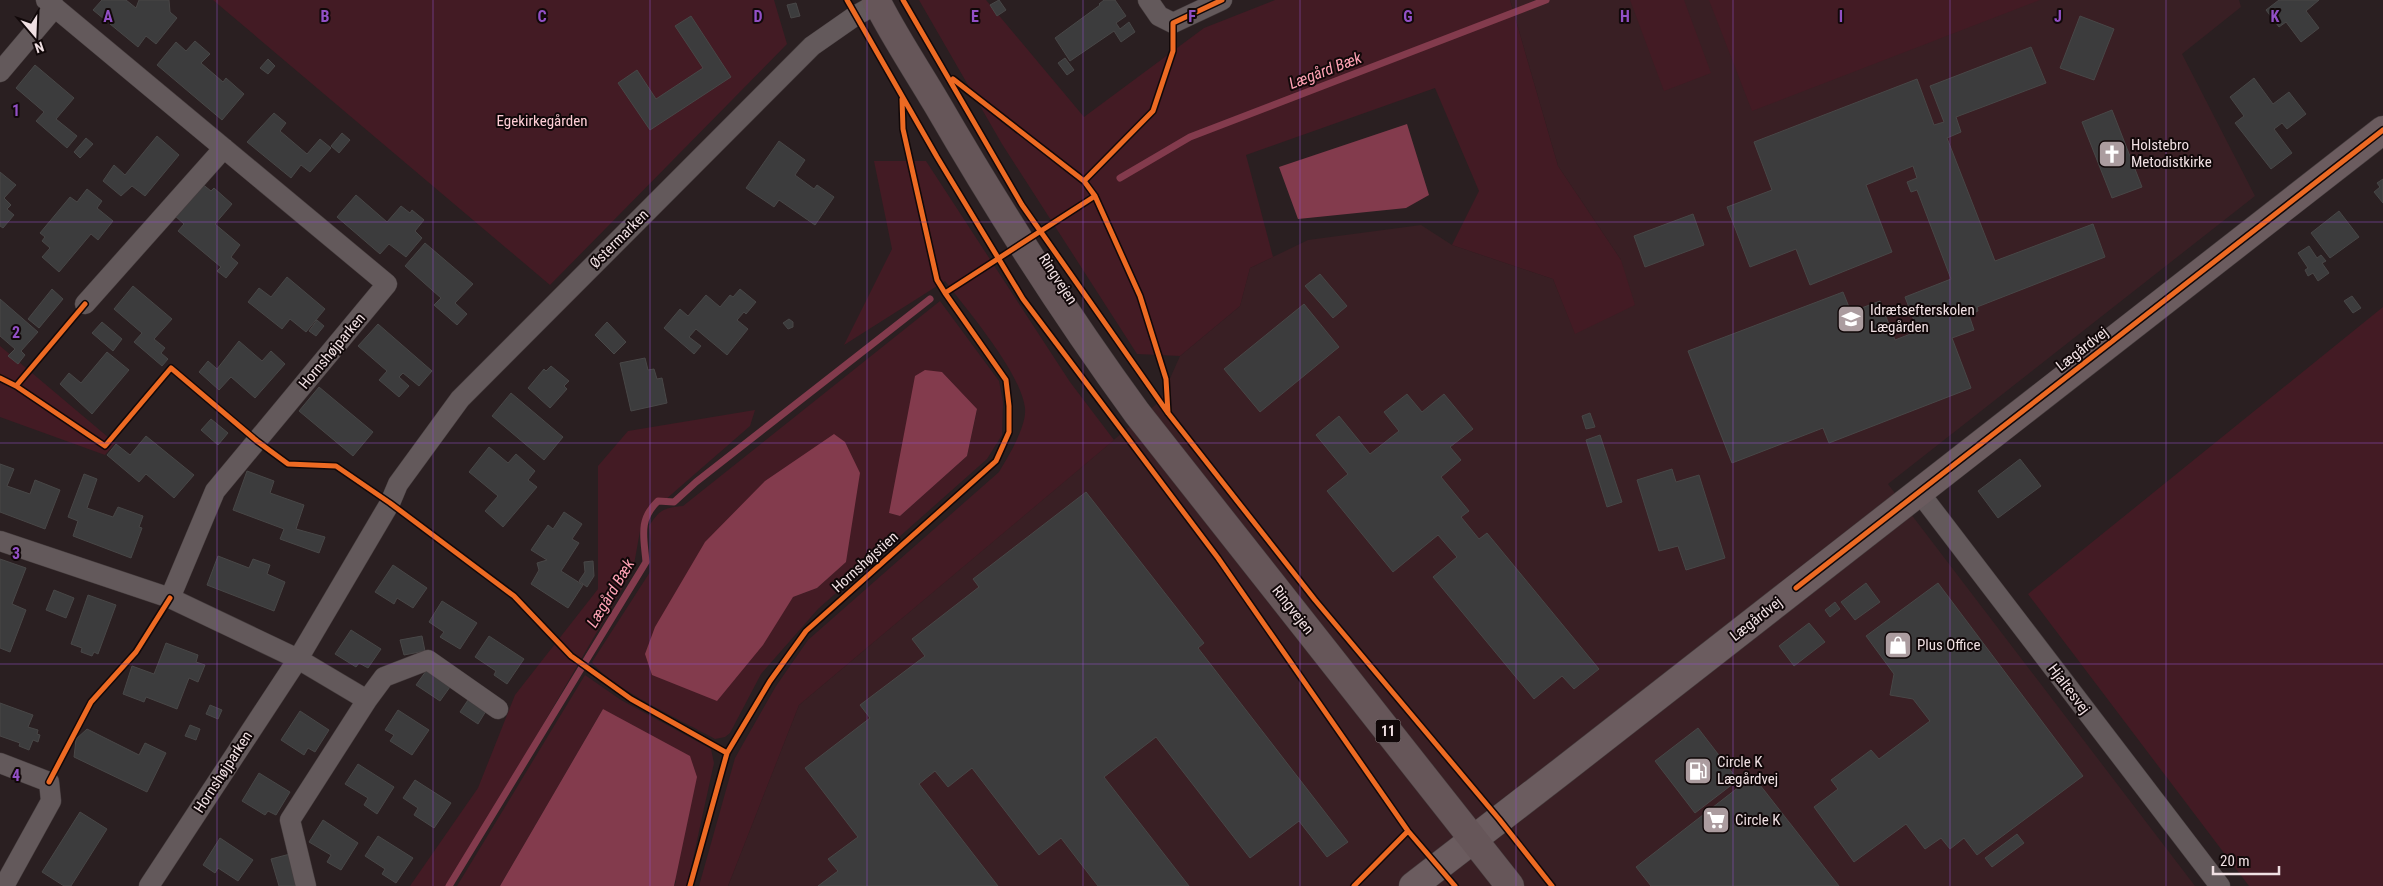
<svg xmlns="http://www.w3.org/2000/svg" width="2383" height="886" font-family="'Roboto Condensed',sans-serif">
  <rect width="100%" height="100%" fill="#2a1f21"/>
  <path fill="#391f24" d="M 1510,0 L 2239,0 L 2241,7 L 2182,54 L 2255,196 L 1888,484 L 2195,886 L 728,886 L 799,705 L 1160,401 L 1180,356 L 1240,306 L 1250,268 L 1308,240 L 1421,225 L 1452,245 L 1553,279 L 1575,333 L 1621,260 L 1558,166 Z"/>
  <path fill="#431b24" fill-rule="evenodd" d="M 213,0 L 774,0 L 787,44 L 550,285 Z
    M 919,0 L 986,0 L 1084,117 L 1204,28 L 1275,0 L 1510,0 L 1558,166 L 1621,260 L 1635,305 L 1575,334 L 1553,279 L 1452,245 L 1479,191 L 1435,88 L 1246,155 L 1273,257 L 1250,268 L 1240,306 L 1180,356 L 1137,354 L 1002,144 Z
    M 1630,0 L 1684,0 L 1711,73 L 1664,91 Z
    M 1709,0 L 2040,0 L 1752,111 Z
    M 874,161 L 926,161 L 1070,382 L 1114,440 L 799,705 L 728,886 L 699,886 L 735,758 L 776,686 L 808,640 L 999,472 C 1008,457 1027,426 1025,408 C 1021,373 968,311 945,281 L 844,345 L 892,249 Z
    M 940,301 L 999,381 L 1003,402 L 1002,435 L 987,459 L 818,609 L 761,674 L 730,733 L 725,737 L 715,739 C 685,722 611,688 592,662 L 650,572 L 651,543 L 649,526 C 660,509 664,508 683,506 ZM 942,372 L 977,410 L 967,456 L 900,516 L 889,513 ZM 846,561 L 817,588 L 793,597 Z
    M 2383,307 L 2383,886 L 2249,886 L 2028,594 Z
    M 0,346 L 115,443 L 105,455 L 0,417 Z
    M 755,410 L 750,426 L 642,520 L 633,570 L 449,886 L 410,886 L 478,788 L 515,695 L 598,589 L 598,466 L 628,431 Z
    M 585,675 L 621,700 L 711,749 L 714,763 L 687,886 L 674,886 L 676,882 L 603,709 L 500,886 L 457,886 Z"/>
  <path fill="#833b4d" d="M 1407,124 L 1429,195 L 1406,208 L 1298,219 L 1279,167 Z
    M 925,370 L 942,372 L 977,409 L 967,456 L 900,516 L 889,513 L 915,376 Z
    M 834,434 L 845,442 L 860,473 L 846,562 L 817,588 L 793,597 L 763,645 L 717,701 L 652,675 L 645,654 L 655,627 L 705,542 L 765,481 Z
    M 603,709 L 690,756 L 697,777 L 674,886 L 500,886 Z"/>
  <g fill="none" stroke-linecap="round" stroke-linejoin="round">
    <path stroke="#833b4d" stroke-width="7" d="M 1120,178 L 1190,137 L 1546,0
      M 449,886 L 646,562 C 644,537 638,520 658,501 L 674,502 L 696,482 L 930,299"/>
  </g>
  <path fill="#3c3c3d" stroke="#484747" d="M 102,0 L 126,0 L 136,8 L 139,0 L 169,0 L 170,12 L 177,18 L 156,44 L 146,36 L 138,47 L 93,10 Z
    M 999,0 L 1006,10 L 997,16 L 990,5 Z
    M 1104,0 L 1115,0 L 1126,16 L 1116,23 L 1120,29 L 1129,22 L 1135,32 L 1121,42 L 1114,31 L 1070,61 L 1055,38 L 1100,5 L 1099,4 Z
    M 2279,0 L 2319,0 L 2306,11 L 2319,28 L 2301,42 L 2286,22 L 2279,27 L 2266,10 Z
    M 796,3 L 800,16 L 791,18 L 787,5 Z
    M 691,16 L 731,77 L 650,130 L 618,83 L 637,70 L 656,99 L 703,68 L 675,26 Z
    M 2080,16 L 2114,29 L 2094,80 L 2060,68 Z
    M 195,41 L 210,54 L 201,63 L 223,82 L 226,78 L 244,94 L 222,120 L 157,65 L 176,42 L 186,51 Z
    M 2031,47 L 2046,83 L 1956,117 L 1961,132 L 1947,138 L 1995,261 L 2093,224 L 2105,257 L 1977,307 L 1978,311 L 1969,315 L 1974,330 L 1952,338 L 1971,388 L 1829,443 L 1823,428 L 1732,463 L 1688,351 L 1843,292 L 1851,312 L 1880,301 L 1895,340 L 1918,331 L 1905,297 L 1951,279 L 1917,190 L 1911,192 L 1907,182 L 1917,178 L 1913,166 L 1866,185 L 1892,252 L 1810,285 L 1796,249 L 1750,267 L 1727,207 L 1772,190 L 1754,142 L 1917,79 L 1934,125 L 1944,122 L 1930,86 Z
    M 1065,58 L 1074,70 L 1067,75 L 1058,63 Z
    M 268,59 L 275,66 L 268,74 L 260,68 Z
    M 35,65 L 74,98 L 56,119 L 77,136 L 67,148 L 36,121 L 44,112 L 16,88 Z
    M 2254,78 L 2273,104 L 2289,92 L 2306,114 L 2287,129 L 2282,123 L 2274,129 L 2292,153 L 2271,169 L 2235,123 L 2244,116 L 2230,97 Z
    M 2112,110 L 2142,187 L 2112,198 L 2082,122 Z
    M 274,113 L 286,123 L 280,131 L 307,154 L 320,139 L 331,148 L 310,172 L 301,165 L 291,178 L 247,142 Z
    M 342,133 L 350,140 L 339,153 L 331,146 Z
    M 157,136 L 179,155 L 145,196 L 132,186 L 121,196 L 103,181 L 114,165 L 125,175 Z
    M 86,138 L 93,144 L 80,158 L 74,152 Z
    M 779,141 L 805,160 L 795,175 L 814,189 L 817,185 L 834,197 L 815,225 L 779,200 L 774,207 L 746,188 Z
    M 0,172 L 16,185 L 4,198 L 11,205 L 7,209 L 14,215 L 3,228 L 0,226 Z
    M 2383,179 L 2383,203 L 2374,192 L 2380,187 L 2377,183 Z
    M 201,183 L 211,191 L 214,188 L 232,204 L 215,224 L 240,245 L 231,257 L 238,263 L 226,278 L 217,271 L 221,267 L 178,231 L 184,224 L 174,215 Z
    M 87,189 L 102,201 L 97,208 L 113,221 L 98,240 L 91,234 L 59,272 L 42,257 L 50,248 L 42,241 L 45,237 L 40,233 L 70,197 L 77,202 Z
    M 356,195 L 387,222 L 401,206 L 410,213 L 412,210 L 424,220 L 415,231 L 422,238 L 406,257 L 389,244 L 380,254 L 337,217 Z
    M 2339,211 L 2359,237 L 2330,258 L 2311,233 Z
    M 1693,214 L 1704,245 L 1645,267 L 1634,236 Z
    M 425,243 L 473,284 L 455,303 L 467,314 L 457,325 L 434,305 L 441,298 L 405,266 Z
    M 2309,246 L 2317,258 L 2321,255 L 2326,261 L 2322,263 L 2329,273 L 2318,281 L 2313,273 L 2308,276 L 2305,270 L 2308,268 L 2298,253 Z
    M 1320,274 L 1347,306 L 1333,318 L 1305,286 Z
    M 287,277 L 325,309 L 306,332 L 290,319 L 282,329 L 248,302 L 259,288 L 271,297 Z
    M 133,286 L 172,319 L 154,339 L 165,348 L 161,353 L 168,359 L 162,366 L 134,342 L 142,333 L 114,309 Z
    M 52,289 L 63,299 L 39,328 L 28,319 Z
    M 740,289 L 756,302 L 746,314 L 744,312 L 737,320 L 748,329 L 727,355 L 696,329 L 689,337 L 701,346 L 694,354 L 664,328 L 680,309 L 688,316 L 706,295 L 720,307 L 730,295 L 733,297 Z
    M 2352,296 L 2361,308 L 2353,313 L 2344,301 Z
    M 0,299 L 38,332 L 21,351 L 25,355 L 18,364 L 8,356 L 15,349 L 0,336 Z
    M 1304,304 L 1339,347 L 1260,412 L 1224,369 Z
    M 789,319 L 793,322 L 793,327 L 788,329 L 783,323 Z
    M 317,320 L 324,326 L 316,336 L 309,331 Z
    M 102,322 L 122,339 L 113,351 L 92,333 Z
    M 607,322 L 626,342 L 614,354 L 595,335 Z
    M 378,324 L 432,371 L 419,386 L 403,373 L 399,377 L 409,386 L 399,397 L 379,380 L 387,371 L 358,346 Z
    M 239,341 L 262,361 L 271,351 L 285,364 L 255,398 L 231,377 L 219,390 L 199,372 L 208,361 L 217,369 Z
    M 107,352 L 129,370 L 92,414 L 60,384 L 69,373 L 81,383 Z
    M 645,358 L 648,370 L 654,369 L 657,379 L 662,378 L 667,403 L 631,411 L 620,363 Z
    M 551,366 L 569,381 L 564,386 L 567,389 L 550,408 L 528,388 L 544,369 L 546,371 Z
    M 319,387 L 373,432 L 353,456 L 299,411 Z
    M 511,393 L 563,437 L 544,460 L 492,416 Z
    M 1407,394 L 1422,412 L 1444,394 L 1473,429 L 1450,447 L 1461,460 L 1441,477 L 1469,511 L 1461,517 L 1479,539 L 1487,533 L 1599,669 L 1574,689 L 1562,676 L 1534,699 L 1433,577 L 1457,557 L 1438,535 L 1393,572 L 1327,491 L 1348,474 L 1316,435 L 1339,416 L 1370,454 L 1399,431 L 1384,412 Z
    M 1590,413 L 1595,427 L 1586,429 L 1582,416 Z
    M 211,419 L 228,433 L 218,445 L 201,430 Z
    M 1600,435 L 1622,502 L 1607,507 L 1586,440 Z
    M 146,436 L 194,475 L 174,498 L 146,474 L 139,482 L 107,455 L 116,444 L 130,455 Z
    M 489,447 L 508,463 L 516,454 L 535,471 L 528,480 L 537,487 L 503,527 L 485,511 L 498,496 L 469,472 Z
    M 2020,459 L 2041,486 L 1998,518 L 1978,491 Z
    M 0,464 L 14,469 L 7,486 L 30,494 L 35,480 L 60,490 L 45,529 L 0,512 Z
    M 1672,469 L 1676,482 L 1699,475 L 1725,558 L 1686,570 L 1678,546 L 1659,551 L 1637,480 Z
    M 247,471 L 274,481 L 270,493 L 304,505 L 296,529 L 325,537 L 319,553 L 280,539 L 284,529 L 233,510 Z
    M 84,474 L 97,479 L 87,508 L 113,517 L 118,507 L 143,516 L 139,527 L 142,528 L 131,558 L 73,536 L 78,521 L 68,517 Z
    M 1086,492 L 1204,643 L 1198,648 L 1348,842 L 1327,857 L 1299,821 L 1250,858 L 1156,737 L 1104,777 L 1189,886 L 1098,886 L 1061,838 L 1039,855 L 972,768 L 948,787 L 935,771 L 919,784 L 998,886 L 818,886 L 838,871 L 828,859 L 858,837 L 805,768 L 870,718 L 860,705 L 925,656 L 912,639 L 979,587 L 973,579 Z
    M 564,512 L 582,524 L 572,539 L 579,543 L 561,571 L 583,585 L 568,608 L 531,584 L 539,570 L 537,563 L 547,560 L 531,550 L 548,525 L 553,529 Z
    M 218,556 L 249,568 L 253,559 L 270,565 L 267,574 L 285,582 L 274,611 L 207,585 Z
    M 0,559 L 26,568 L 12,604 L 26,610 L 10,652 L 0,648 Z
    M 593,561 L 594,576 L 587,587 L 579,581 L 585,572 L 584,562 Z
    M 393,565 L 427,588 L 413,608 L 397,598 L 394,604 L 375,592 Z
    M 1866,583 L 1880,602 L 1855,620 L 1841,602 Z
    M 1938,583 L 2083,776 L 1977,855 L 1964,838 L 1950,849 L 1941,838 L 1925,849 L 1906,824 L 1854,862 L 1814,807 L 1838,789 L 1831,780 L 1871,750 L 1879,759 L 1930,721 L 1913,699 L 1890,695 L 1894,674 L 1866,636 Z
    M 54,590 L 74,598 L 66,618 L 46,610 Z
    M 88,595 L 116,605 L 98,654 L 94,652 L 92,656 L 81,652 L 82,648 L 71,644 Z
    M 442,601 L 477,623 L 460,649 L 440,637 L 444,632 L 429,622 Z
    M 1835,602 L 1840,609 L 1830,617 L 1825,610 Z
    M 1809,623 L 1825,642 L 1794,666 L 1779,646 Z
    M 351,630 L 381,649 L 368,668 L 359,663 L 356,667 L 335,654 Z
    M 422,636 L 425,651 L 404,655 L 400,640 Z
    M 489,636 L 524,659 L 507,684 L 494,675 L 496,671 L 475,657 Z
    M 166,643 L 198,655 L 196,662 L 205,665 L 198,682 L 189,678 L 177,709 L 146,697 L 144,702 L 123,694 L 132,666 L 154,674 Z
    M 426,671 L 450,687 L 440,701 L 416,685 Z
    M 468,700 L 486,711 L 478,724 L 460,712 Z
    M 0,703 L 33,715 L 28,727 L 38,730 L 37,734 L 40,735 L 38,742 L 33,740 L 29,750 L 19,746 L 20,743 L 0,736 Z
    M 210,705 L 222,710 L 218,719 L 206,714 Z
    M 398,710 L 429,730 L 412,755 L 390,741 L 394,735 L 385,730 Z
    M 300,711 L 329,730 L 315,752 L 308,748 L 304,755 L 281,740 Z
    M 190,725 L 200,729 L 196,740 L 185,736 Z
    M 1698,728 L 1738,780 L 1695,813 L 1655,761 Z
    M 87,729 L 139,755 L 145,743 L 166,753 L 147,792 L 74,757 L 76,739 Z
    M 358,764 L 394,787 L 377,814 L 364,805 L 368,798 L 345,784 Z
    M 259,773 L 290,792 L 276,815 L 268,811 L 265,815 L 242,801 Z
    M 1753,776 L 1839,886 L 1651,886 L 1636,867 Z
    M 415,780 L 451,803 L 434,828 L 414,815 L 418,808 L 403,798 Z
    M 80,812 L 107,829 L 71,886 L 64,886 L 42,872 Z
    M 323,820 L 358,843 L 341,870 L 327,862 L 331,855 L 309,842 Z
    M 2017,834 L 2024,843 L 1992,867 L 1985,858 Z
    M 378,836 L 413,858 L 396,883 L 382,874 L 385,869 L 365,856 Z
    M 220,838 L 253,860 L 238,881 L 218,868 L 215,873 L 203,865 Z
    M 290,854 L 299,886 L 279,886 L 271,859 Z"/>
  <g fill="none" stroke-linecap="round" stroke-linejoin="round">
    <g stroke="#463d3e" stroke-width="21">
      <path id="street" d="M 46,0 L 387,284 L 215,491 L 170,598
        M 1148,0 L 1159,16 L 1173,23 L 1222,0
        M 0,72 L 55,7
        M 85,304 L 224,148
        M 1919,492 L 2220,886
        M 0,541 L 170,598 L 298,659 L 367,700
        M 0,763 L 49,782 L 51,801 L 4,886
        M 149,886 L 298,659 L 390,503 L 398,484 L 460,399 L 812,46 L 855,16 L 878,3
        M 306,886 L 290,820 L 367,700 L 384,677 L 428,660 L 498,709"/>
    </g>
    <g stroke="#463d3e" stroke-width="29">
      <path id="secondary" d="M 1413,886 C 1738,636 2060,382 2383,130"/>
    </g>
    <g stroke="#463d3e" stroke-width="29">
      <path id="primary" d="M 876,0 C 894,36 917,70 937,104 C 999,211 1064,313 1137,413 L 1510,886"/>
    </g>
    <use href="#street" stroke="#63595b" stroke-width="20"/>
    <use href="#secondary" stroke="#6b5c5f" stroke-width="28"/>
    <use href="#primary" stroke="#665659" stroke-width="28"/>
    <g stroke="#110809" stroke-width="8">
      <path id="cycleway" d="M 847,0 L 937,157 L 1023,299 L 1218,558 L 1408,831 L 1455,886
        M 903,0 L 1022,205 L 1168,413 L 1315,600 L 1499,819 L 1552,886
        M 953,79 L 1084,181 L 1095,196 L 1140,296 L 1166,379 L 1168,413
        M 902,99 L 903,129 L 937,280 L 945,293
        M 1084,181 L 1153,111 L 1173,51 L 1173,23 L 1222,0
        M 0,378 L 16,386 L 105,446 L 171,368 L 257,441 L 288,464 L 336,466 L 390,503 L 514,596 L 571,656 L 631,699 L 727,753
        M 16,386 L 85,304
        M 1796,588 L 2383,130
        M 49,782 L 91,702 L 136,652 L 170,598
        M 690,886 L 727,753 L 770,681 L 806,631 L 996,461 L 1009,432 L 1009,406 L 1006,380 L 945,293 L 1095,196
        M 1354,886 L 1408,831"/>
    </g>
    <use href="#cycleway" stroke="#ed6a23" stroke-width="5"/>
  </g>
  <path fill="none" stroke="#9250c6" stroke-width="1" stroke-opacity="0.55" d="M 217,0 L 217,886M 433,0 L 433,886M 650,0 L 650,886M 867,0 L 867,886M 1083,0 L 1083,886M 1300,0 L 1300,886M 1516,0 L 1516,886M 1733,0 L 1733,886M 1950,0 L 1950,886M 2166,0 L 2166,886M 0,222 L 2383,222M 0,443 L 2383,443M 0,664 L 2383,664"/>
  <defs>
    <g id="church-square" transform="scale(1.4375)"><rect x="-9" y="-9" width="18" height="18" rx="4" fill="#ab9c9f" stroke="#110809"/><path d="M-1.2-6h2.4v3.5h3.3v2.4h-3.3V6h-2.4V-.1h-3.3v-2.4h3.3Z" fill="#fff"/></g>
    <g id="school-square" transform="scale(1.4375)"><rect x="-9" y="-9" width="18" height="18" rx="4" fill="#ab9c9f" stroke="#110809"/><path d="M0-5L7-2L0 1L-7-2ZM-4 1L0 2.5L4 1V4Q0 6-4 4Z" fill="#fff"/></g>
    <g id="shop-square" transform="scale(1.4375)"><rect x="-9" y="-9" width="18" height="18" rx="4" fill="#ab9c9f" stroke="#110809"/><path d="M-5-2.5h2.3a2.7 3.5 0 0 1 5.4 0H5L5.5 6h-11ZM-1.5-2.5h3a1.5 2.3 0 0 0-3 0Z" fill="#fff"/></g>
    <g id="fuel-square" transform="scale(1.4375)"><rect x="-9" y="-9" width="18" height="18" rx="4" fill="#ab9c9f" stroke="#110809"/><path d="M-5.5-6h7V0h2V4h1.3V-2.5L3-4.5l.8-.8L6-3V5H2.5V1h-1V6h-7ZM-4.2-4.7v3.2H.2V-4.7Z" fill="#fff"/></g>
    <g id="supermarket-square" transform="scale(1.4375)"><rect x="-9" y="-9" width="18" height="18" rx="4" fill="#ab9c9f" stroke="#110809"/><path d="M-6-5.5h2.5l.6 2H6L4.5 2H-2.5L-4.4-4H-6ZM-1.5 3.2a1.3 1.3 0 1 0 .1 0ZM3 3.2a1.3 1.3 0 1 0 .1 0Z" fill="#fff"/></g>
  </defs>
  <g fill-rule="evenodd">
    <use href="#church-square" x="2112" y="154"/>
    <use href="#school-square" x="1851" y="319"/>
    <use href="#shop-square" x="1898" y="645"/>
    <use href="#fuel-square" x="1698" y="771"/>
    <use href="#supermarket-square" x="1716" y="820"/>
  </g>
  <g text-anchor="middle" stroke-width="4" stroke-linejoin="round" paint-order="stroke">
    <rect fill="#110809" stroke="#ad9fa2" stroke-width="1" x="1375.5" y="719.5" width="25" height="23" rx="4"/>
    <g font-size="14" font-weight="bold" fill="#f0e0e3">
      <text x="1388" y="736">11</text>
    </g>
    <g font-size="15" fill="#feced6" stroke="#110809">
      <text x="542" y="126">Egekirkegården</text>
    </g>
    <g font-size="15" fill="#f0e0e3" stroke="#110809" text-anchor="start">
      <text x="2131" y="150">Holstebro<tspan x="2131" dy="17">Metodistkirke</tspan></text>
      <text x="1870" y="315">Idrætsefterskolen<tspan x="1870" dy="17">Lægården</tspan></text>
      <text x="1917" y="650">Plus Office</text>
      <text x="1717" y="767">Circle K<tspan x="1717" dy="17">Lægårdvej</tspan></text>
      <text x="1735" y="825">Circle K</text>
    </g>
    <g font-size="15" fill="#f0e0e3" stroke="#110809">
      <text transform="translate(619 239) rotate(-45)" y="5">Østermarken</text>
      <text transform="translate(1058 279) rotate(57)" y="5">Ringvejen</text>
      <text transform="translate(2082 349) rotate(-38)" y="5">Lægårdvej</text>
      <text transform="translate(332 351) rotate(-50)" y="5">Hornshøjparken</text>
      <text transform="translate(865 562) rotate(-42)" y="5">Hornshøjstien</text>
      <text transform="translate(1293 610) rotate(52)" y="5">Ringvejen</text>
      <text transform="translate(1756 619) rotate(-38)" y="5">Lægårdvej</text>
      <text transform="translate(2069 689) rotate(53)" y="5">Hjaltesvej</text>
      <text transform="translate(223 772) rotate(-57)" y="5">Hornshøjparken</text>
    </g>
    <g font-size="16" font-style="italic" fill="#fea2b4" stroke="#110809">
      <text transform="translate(1325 70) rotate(-21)" y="6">Lægård Bæk</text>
      <text transform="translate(610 593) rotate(-59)" y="6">Lægård Bæk</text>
    </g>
  </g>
  <g font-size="16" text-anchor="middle" font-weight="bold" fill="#9250c6" stroke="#110809" stroke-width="4" stroke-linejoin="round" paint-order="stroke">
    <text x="108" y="22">A</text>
    <text x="325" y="22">B</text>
    <text x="542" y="22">C</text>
    <text x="758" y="22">D</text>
    <text x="975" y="22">E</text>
    <text x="1192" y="22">F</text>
    <text x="1408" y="22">G</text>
    <text x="1625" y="22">H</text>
    <text x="1841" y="22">I</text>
    <text x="2058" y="22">J</text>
    <text x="2275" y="22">K</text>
    <text x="16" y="116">1</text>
    <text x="16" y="338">2</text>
    <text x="16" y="559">3</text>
    <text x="16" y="781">4</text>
  </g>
  <g transform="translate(35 35) rotate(161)" stroke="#110809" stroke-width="4" paint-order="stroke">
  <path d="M0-4L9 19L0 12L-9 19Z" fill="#f0e0e3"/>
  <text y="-8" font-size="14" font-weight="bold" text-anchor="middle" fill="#f0e0e3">N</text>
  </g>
  <path d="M2213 866v8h66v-8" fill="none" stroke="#f0e0e3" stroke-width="2.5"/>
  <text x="2220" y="866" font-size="15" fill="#f0e0e3" stroke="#110809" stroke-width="4" paint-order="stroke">20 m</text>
</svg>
